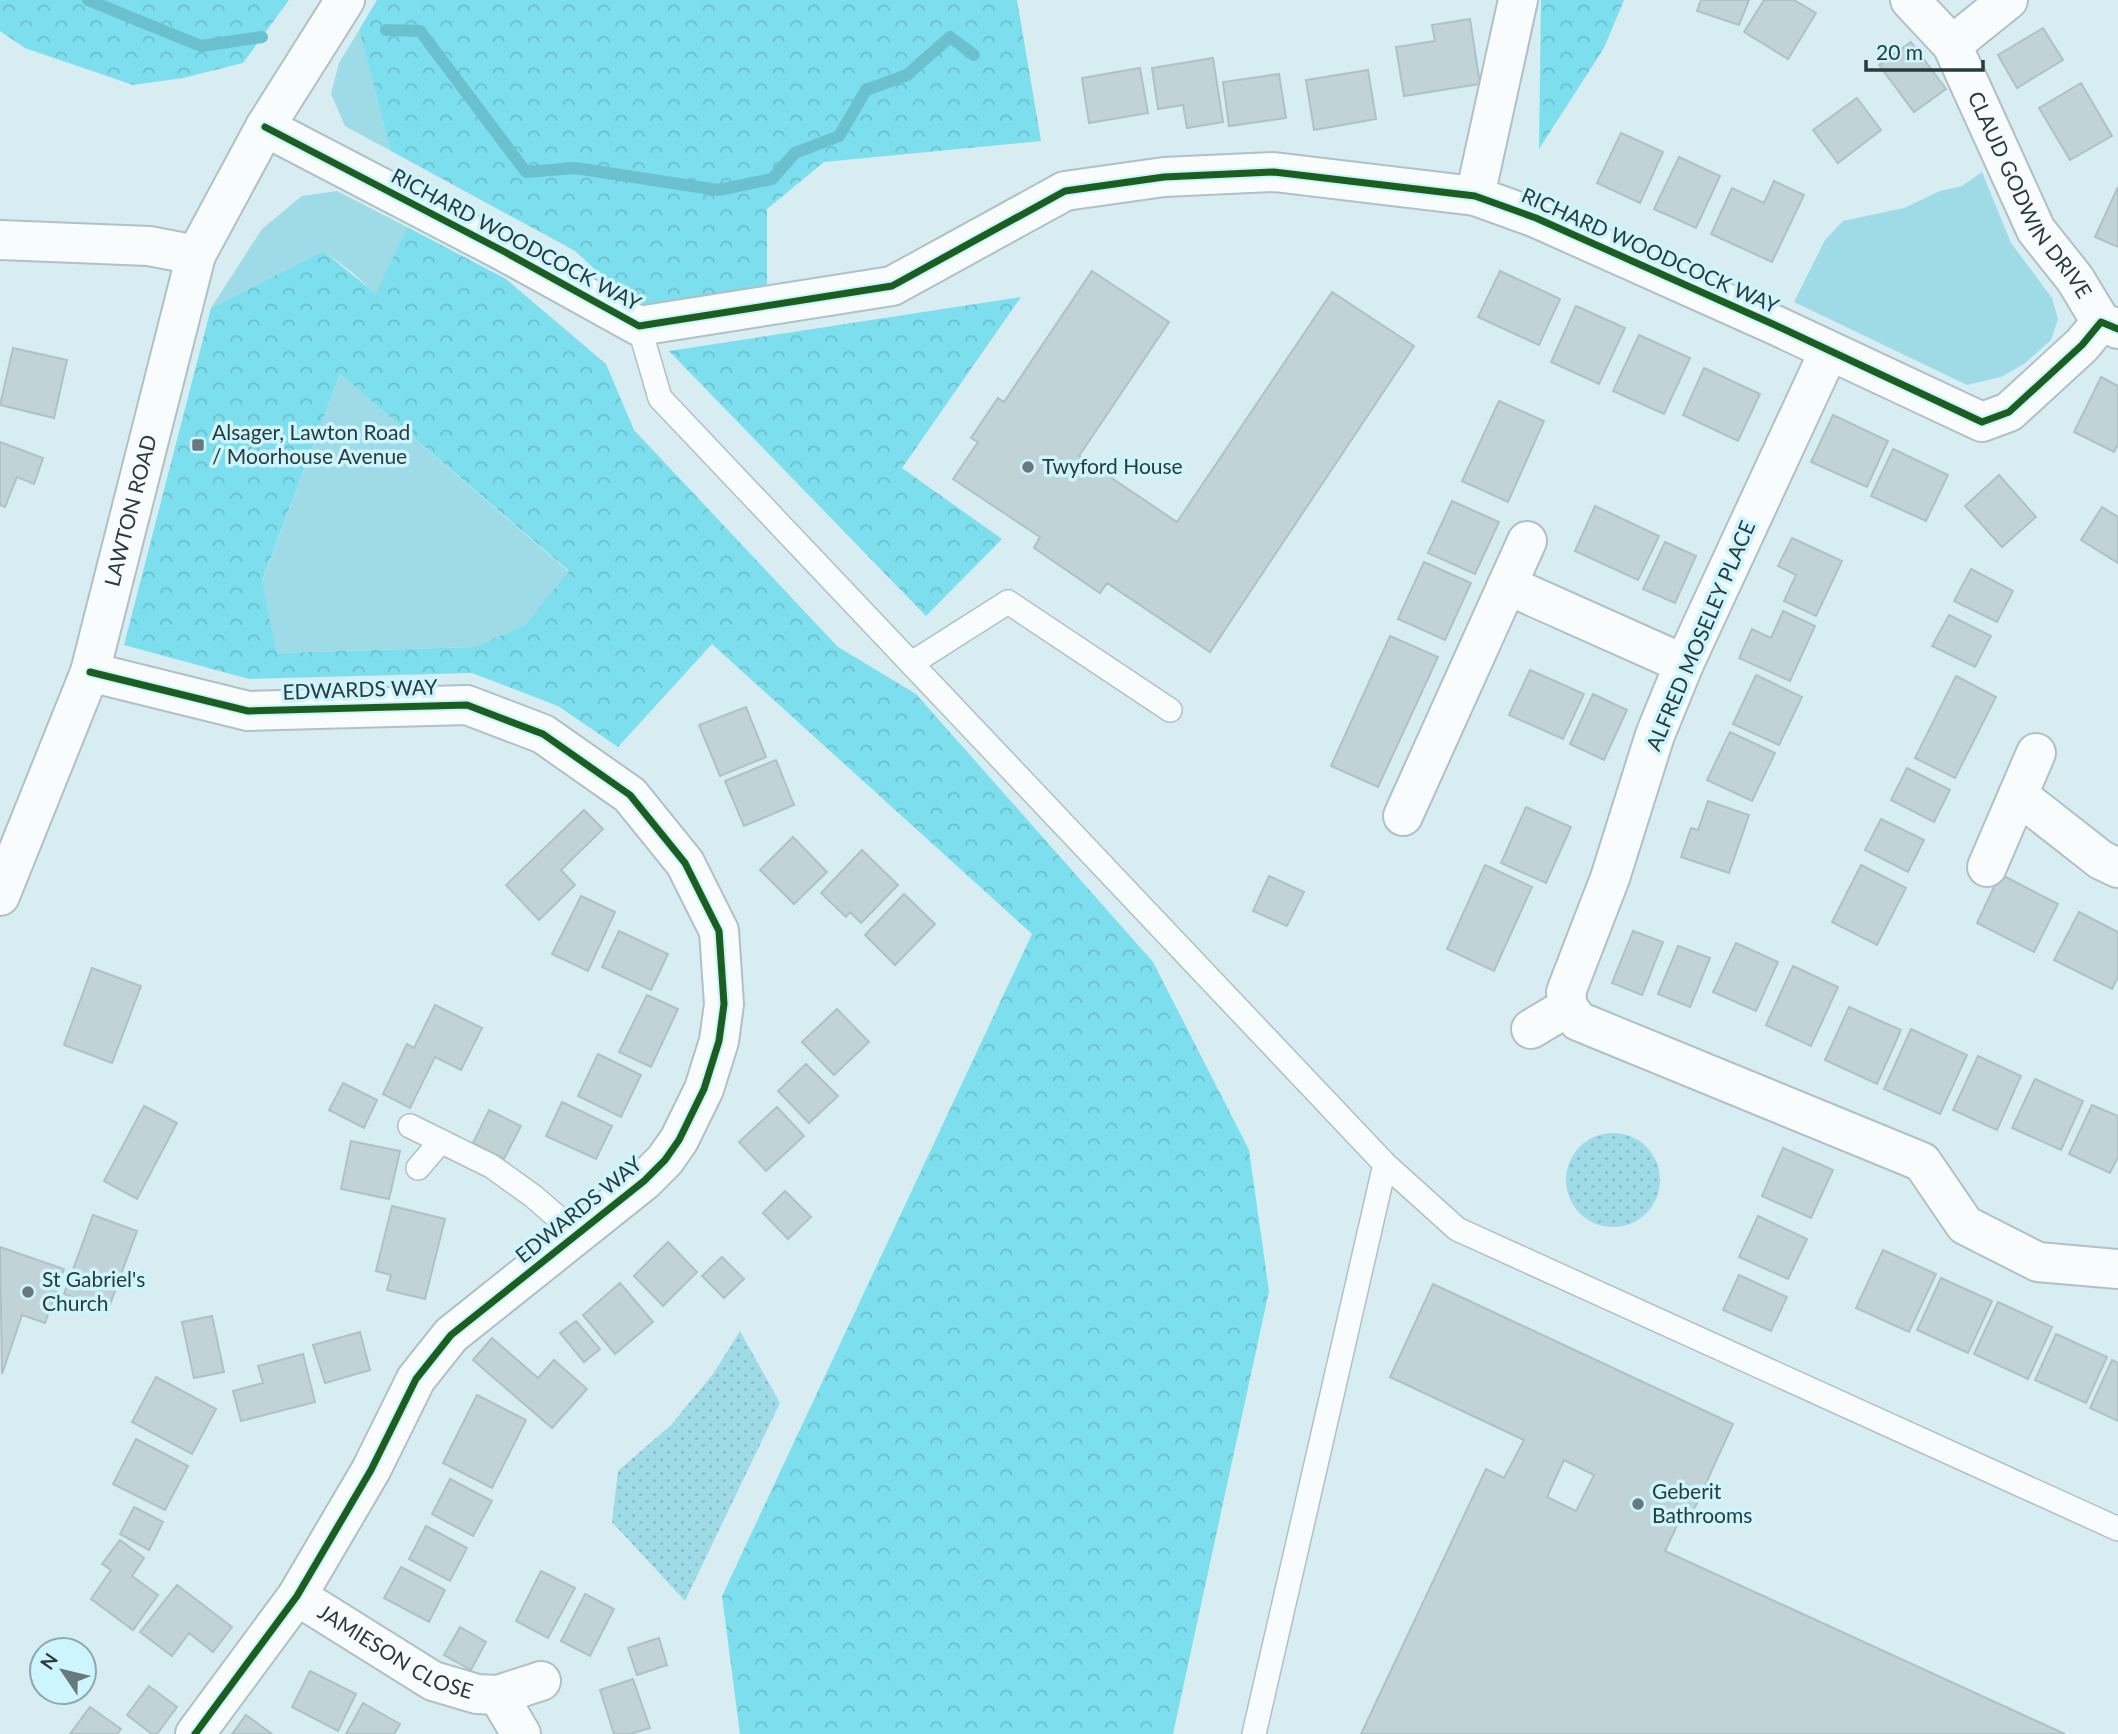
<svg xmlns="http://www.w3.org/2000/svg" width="2118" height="1734" font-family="Lato,sans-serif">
  <defs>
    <pattern id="forest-crowns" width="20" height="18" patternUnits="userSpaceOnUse" patternTransform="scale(1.75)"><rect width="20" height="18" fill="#7ddeee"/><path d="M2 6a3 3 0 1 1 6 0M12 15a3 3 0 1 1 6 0" fill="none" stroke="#6cbfcd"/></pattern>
    <pattern id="park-dots" width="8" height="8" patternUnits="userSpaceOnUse" patternTransform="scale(1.75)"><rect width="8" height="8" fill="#9fdbe7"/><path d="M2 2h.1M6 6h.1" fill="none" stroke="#89bdc7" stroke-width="1.8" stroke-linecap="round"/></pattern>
  </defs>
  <rect width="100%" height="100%" fill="#d7edf2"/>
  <path fill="#9fdbe7" d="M 359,30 L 391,151 L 345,126 L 331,94 L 339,63 Z
    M 1982,172 L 2011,243 L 2052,298 L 2058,319 L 2051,340 L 2024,364 L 2001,377 L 1967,385 L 1794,302 L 1825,240 L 1843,221 L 1904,208 L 1940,191 L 1962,186 Z
    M 337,191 L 407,227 L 376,295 L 352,272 L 323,251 L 211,308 L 262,229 L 302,196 Z
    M 340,374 L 569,572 L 525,625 L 474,647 L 277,653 L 262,582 Z"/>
  <path fill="url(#forest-crowns)" fill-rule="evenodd" d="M 0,0 L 289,0 L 243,63 L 183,78 L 133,85 L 25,48 L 0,31 Z
    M 377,0 L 1017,0 L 1041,141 L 824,162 L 767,209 L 767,285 L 649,319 L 575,251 L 391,151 L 359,30 Z
    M 1541,0 L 1624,0 L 1604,48 L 1539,149 Z
    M 407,227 L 506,279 L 606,364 L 634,430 L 838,647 L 916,694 L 1153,962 L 1249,1150 L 1269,1291 L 1173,1734 L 740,1734 L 722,1596 L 1032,934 L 712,644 L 618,747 L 558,706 L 472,673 L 249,679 L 124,645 L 211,308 L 323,251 L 376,294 ZM 340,374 L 569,571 L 525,625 L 474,647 L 277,653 L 262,581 Z
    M 1021,297 L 902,468 L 1002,539 L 926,616 L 669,351 Z"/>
  <path fill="url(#park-dots)" d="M1566 1180a47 47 0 1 1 94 0a47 47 0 1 1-94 0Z
    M 740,1331 L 780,1403 L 685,1601 L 612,1522 L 618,1471 L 671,1425 L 713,1374 Z"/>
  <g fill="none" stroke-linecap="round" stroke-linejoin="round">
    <path stroke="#6bc0cf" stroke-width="12" d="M 88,0 L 201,46 L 262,37
      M 386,30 L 420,31 L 526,172 L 575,168 L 718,190 L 772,179 L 795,153 L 839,136 L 866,90 L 907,75 L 950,37 L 974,55"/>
  </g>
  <path fill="#c2d3d7" stroke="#b0c1c5" stroke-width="2" fill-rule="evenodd" d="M 1701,0 L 1749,0 L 1739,25 L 1697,11 Z
    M 1764,0 L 1794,0 L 1816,13 L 1788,59 L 1744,32 Z
    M 1470,19 L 1480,84 L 1404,96 L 1396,47 L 1435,41 L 1432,25 Z
    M 2043,28 L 2063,60 L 2017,88 L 1998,55 Z
    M 1911,42 L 1946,89 L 1914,112 L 1879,65 Z
    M 1213,58 L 1223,122 L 1187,128 L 1183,105 L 1158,109 L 1152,68 Z
    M 1140,68 L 1148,113 L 1089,123 L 1082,78 Z
    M 1368,70 L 1376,119 L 1314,130 L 1306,80 Z
    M 1279,74 L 1286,118 L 1229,126 L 1223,82 Z
    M 2081,83 L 2112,136 L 2070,160 L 2039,108 Z
    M 1857,98 L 1881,130 L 1838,163 L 1813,130 Z
    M 1621,133 L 1663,152 L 1640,203 L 1597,183 Z
    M 1679,157 L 1720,176 L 1696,228 L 1654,209 Z
    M 1774,181 L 1804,195 L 1772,262 L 1711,234 L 1732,188 L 1764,203 Z
    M 2118,187 L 2118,247 L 2095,237 Z
    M 1092,271 L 1169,322 L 1079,456 L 1177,522 L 1332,292 L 1414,346 L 1210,652 L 1107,583 L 1100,593 L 1034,548 L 1040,537 L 953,479 L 978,442 L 971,438 L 998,398 L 1004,402 Z
    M 1500,271 L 1560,299 L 1539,345 L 1478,317 Z
    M 1576,306 L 1625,328 L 1599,384 L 1551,362 Z
    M 1639,335 L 1690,358 L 1664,414 L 1613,391 Z
    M 13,348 L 67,360 L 54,418 L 0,405 Z
    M 1704,368 L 1760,394 L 1738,441 L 1683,415 Z
    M 2101,377 L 2118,386 L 2118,444 L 2114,452 L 2074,432 Z
    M 1499,401 L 1544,421 L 1508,502 L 1462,481 Z
    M 1833,415 L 1888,441 L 1867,487 L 1811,462 Z
    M 0,442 L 43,458 L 34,484 L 17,477 L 5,507 L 0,505 Z
    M 1893,449 L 1948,475 L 1926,521 L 1871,496 Z
    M 1999,475 L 2036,517 L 2002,547 L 1965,506 Z
    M 1452,501 L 1499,522 L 1475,574 L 1428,553 Z
    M 1595,506 L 1659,536 L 1638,580 L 1575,551 Z
    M 2102,507 L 2118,517 L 2118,563 L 2081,540 Z
    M 1792,538 L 1842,561 L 1816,616 L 1784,601 L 1796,575 L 1778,566 Z
    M 1665,542 L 1696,556 L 1675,603 L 1643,589 Z
    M 1424,562 L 1471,583 L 1445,640 L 1398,619 Z
    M 1971,569 L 2013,591 L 1997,622 L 1954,601 Z
    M 1783,611 L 1815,626 L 1790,681 L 1739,658 L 1752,629 L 1771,638 Z
    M 1949,615 L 1991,636 L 1975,667 L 1932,646 Z
    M 1390,636 L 1438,657 L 1378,787 L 1331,766 Z
    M 1530,670 L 1584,694 L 1563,739 L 1509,715 Z
    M 1756,675 L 1802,697 L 1779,745 L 1733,724 Z
    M 1956,676 L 1996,697 L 1955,778 L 1915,758 Z
    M 1593,694 L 1627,710 L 1604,760 L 1570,744 Z
    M 746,707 L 766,757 L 720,776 L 699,725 Z
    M 1730,732 L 1775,753 L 1752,801 L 1707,780 Z
    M 776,760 L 794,805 L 744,826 L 725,781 Z
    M 1907,768 L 1950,790 L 1934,822 L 1891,800 Z
    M 1708,801 L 1749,815 L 1729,873 L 1681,857 L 1691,828 L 1698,830 Z
    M 1526,807 L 1571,827 L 1546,883 L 1501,863 Z
    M 584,810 L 603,829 L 561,870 L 575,885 L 539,920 L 506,885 Z
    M 1881,819 L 1924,840 L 1908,872 L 1865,850 Z
    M 793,837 L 827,872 L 794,904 L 760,870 Z
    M 862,850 L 898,885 L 861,923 L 850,912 L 846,917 L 821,893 Z
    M 1485,865 L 1532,887 L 1494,971 L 1447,949 Z
    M 1861,865 L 1906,888 L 1877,945 L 1832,922 Z
    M 2000,874 L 2058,904 L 2034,952 L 1977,923 Z
    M 1269,876 L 1304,892 L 1287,926 L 1253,911 Z
    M 904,894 L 935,924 L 895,965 L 865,935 Z
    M 581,896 L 615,912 L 588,971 L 552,954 Z
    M 2079,912 L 2118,932 L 2118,977 L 2112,989 L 2054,960 Z
    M 619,931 L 668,954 L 651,990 L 602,967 Z
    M 1633,931 L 1663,942 L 1642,995 L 1612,983 Z
    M 1736,943 L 1778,962 L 1756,1011 L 1713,992 Z
    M 1678,946 L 1710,958 L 1690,1007 L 1658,994 Z
    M 1793,966 L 1838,987 L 1811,1046 L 1766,1025 Z
    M 92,968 L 141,986 L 112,1063 L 64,1045 Z
    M 647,995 L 678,1009 L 651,1067 L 619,1052 Z
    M 435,1005 L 482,1028 L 461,1070 L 435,1057 L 410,1108 L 383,1094 L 407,1044 L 414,1048 Z
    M 1849,1007 L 1901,1030 L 1877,1084 L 1825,1060 Z
    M 837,1009 L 869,1042 L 834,1075 L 802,1042 Z
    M 1911,1029 L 1967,1055 L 1940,1114 L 1884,1089 Z
    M 598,1054 L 641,1075 L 621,1117 L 578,1096 Z
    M 1978,1056 L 2021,1076 L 1997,1130 L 1953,1110 Z
    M 806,1064 L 838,1096 L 809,1123 L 778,1091 Z
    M 2035,1079 L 2083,1101 L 2061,1150 L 2012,1128 Z
    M 343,1083 L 377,1100 L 364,1128 L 329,1110 Z
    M 562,1102 L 612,1126 L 596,1159 L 546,1136 Z
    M 2092,1105 L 2118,1116 L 2118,1157 L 2110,1173 L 2069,1154 Z
    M 144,1106 L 177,1123 L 137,1199 L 104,1181 Z
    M 777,1107 L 804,1136 L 766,1171 L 739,1142 Z
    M 489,1110 L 521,1126 L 504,1159 L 473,1143 Z
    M 351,1141 L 400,1151 L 389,1199 L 341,1189 Z
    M 1783,1148 L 1833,1170 L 1811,1218 L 1762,1196 Z
    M 785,1191 L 811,1217 L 788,1239 L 763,1213 Z
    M 392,1206 L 445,1219 L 425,1299 L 387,1290 L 391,1275 L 376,1271 Z
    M 93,1215 L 137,1231 L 108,1310 L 64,1294 Z
    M 1758,1216 L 1807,1239 L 1788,1279 L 1739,1257 Z
    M 668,1242 L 697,1272 L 663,1306 L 634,1276 Z
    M 0,1247 L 64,1269 L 45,1323 L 22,1315 L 2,1374 Z
    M 1883,1250 L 1936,1274 L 1909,1332 L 1856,1308 Z
    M 722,1257 L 744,1279 L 724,1298 L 702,1276 Z
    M 1739,1275 L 1787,1297 L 1771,1331 L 1723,1310 Z
    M 1941,1278 L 1992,1301 L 1968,1353 L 1917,1330 Z
    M 620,1283 L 653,1322 L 615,1354 L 583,1315 Z
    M 1433,1284 L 1733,1424 L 1691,1516 L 1683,1513 L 1665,1551 L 2065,1734 L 1361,1734 L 1486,1469 L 1504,1478 L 1524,1440 L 1390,1377 ZM 1564,1460 L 1594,1475 L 1576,1511 L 1547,1497 Z
    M 1998,1302 L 2052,1327 L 2028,1379 L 1974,1354 Z
    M 212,1316 L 224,1372 L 194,1378 L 182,1322 Z
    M 576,1321 L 600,1349 L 584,1362 L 560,1333 Z
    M 360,1332 L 370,1370 L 325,1383 L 313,1345 Z
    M 2056,1334 L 2107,1357 L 2086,1403 L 2035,1380 Z
    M 492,1338 L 538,1378 L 554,1360 L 587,1389 L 552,1428 L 473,1360 Z
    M 303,1354 L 315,1402 L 241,1421 L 233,1391 L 263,1383 L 258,1366 Z
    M 2112,1360 L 2118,1363 L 2118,1421 L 2090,1408 Z
    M 156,1377 L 216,1409 L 192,1454 L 132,1422 Z
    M 477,1395 L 526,1420 L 492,1488 L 443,1463 Z
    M 136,1439 L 188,1466 L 165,1510 L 113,1484 Z
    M 450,1479 L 492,1501 L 473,1536 L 432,1514 Z
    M 134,1507 L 163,1522 L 149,1550 L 120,1534 Z
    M 426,1526 L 467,1548 L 450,1581 L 409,1559 Z
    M 120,1540 L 144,1558 L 132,1576 L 158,1595 L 133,1630 L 91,1599 L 111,1570 L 102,1564 Z
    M 401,1567 L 445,1590 L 429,1622 L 384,1598 Z
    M 541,1571 L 575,1588 L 548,1638 L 516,1621 Z
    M 177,1585 L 232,1627 L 213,1652 L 189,1633 L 172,1656 L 140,1632 Z
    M 585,1594 L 614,1609 L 590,1656 L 561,1641 Z
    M 460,1627 L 486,1642 L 471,1670 L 444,1655 Z
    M 659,1638 L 667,1665 L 637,1675 L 628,1648 Z
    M 310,1671 L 356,1694 L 338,1731 L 292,1707 Z
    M 633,1679 L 650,1728 L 630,1734 L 614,1734 L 600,1690 Z
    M 149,1686 L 177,1707 L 157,1734 L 152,1734 L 127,1715 Z
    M 363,1703 L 400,1724 L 394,1734 L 346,1734 Z
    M 90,1707 L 121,1729 L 117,1734 L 70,1734 Z
    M 246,1715 L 272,1734 L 232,1734 Z"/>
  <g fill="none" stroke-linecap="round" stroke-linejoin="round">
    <g stroke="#b0c1c5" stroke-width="26">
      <path id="lane" d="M 639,326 L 660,398 L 1385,1164 L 1457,1229 L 2118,1529
        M 912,663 L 1008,602 L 1170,710
        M 410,1126 L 491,1166 L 533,1196 L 578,1235
        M 418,1168 L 441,1141
        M 1254,1734 L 1385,1164"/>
    </g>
    <g stroke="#b0c1c5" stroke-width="42">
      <g id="street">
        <path id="s1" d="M 1910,0 L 1952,45 L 2036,230 L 2075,279 L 2101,322"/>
        <path d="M 1952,45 L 2008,0"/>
        <path d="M 265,127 L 505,252 L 639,326 L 892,286 L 1065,191 L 1164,177 L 1274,172 L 1475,196 L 1536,218 L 1775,325 L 1982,422 L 2009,412 L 2082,345 L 2101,322 L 2118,329"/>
        <path d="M 1475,196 L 1518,0"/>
        <path d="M 0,240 L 149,246 L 196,255"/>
        <path d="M 1829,351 L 1684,664 L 1655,735 L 1610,878 L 1566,992 L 1568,1007 L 1578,1021 L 1922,1162 L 1965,1225 L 2038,1262 L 2118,1269"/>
        <path d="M 1507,585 L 1684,664"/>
        <path d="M 90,672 L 248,711 L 467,705 L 543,734 L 630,795 L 685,863 L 719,931 L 724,1004 L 719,1041 L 704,1089 L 679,1140 L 665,1160 L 644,1181 L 451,1335 L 416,1379 L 371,1470 L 297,1596 L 195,1734"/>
        <path d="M 2018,795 L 2101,860 L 2118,868"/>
        <path d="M 1403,816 L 1527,541"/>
        <path d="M 1987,867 L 2036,753"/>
        <path d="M 1531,1029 L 1568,1007"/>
        <path id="s2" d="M 297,1596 L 433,1681 L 477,1694 L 498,1695 L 541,1681"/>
        <path d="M 498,1695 L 521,1734"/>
      </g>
    </g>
    <g stroke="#b0c1c5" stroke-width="42">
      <g id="secondary">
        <path id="s3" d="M 0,896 L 90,672 L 196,255 L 265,127 L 345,0"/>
      </g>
    </g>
    <use href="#lane" stroke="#f9fcfd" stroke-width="23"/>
    <use href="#street" stroke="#f9fcfd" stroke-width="38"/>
    <use href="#secondary" stroke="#f9fcfd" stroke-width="38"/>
    <g stroke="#ccf5fd" stroke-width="11">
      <path id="cycleway" d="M 265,127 L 505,252 L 639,326 L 892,286 L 1065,191 L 1164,177 L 1274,172 L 1475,196 L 1536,218 L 1775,325 L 1982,422 L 2009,412 L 2082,345 L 2101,322 L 2118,329
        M 90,672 L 248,711 L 467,705 L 543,734 L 630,795 L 685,863 L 719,931 L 724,1004 L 719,1041 L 704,1089 L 679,1140 L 665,1160 L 644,1181 L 451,1335 L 416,1379 L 371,1470 L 297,1596 L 195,1734"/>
    </g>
    <use href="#cycleway" stroke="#1b5e20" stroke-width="7"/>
  </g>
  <g fill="#67797c" stroke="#ccf5fd" stroke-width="2.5">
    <rect x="191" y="438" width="14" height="14" rx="3.5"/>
    <circle cx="1028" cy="467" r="7"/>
    <circle cx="28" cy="1292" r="7"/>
    <circle cx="1638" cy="1504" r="7"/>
  </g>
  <g text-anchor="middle" stroke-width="7" stroke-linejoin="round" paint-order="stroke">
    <g font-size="21" fill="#2a3a3d" stroke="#ccf5fd">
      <text dy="7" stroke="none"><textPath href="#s1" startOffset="231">CLAUD GODWIN DRIVE</textPath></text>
      <text transform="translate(516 240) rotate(28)" y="7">RICHARD WOODCOCK WAY</text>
      <text transform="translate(1650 251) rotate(24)" y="7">RICHARD WOODCOCK WAY</text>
      <text dy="7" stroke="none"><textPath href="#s3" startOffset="408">LAWTON ROAD</textPath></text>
      <text transform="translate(1701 636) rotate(-67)" y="7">ALFRED MOSELEY PLACE</text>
      <text transform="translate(360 690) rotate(-2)" y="7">EDWARDS WAY</text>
      <text transform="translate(579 1210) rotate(-39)" y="7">EDWARDS WAY</text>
      <text dy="7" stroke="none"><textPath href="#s2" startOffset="114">JAMIESON CLOSE</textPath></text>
    </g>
    <g font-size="21" fill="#2a3a3d" stroke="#ccf5fd" text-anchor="start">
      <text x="212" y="440">Alsager, Lawton Road<tspan x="212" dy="24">/ Moorhouse Avenue</tspan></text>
      <text x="1042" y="474">Twyford House</text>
      <text x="42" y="1287">St Gabriel's<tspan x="42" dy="24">Church</tspan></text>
      <text x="1652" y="1499">Geberit<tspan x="1652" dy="24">Bathrooms</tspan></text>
    </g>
  </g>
  <g transform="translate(63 1671) rotate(305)"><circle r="33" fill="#ccf5fd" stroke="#8baab0" stroke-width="2"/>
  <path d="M0-5L12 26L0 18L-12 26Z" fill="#67797c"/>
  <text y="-10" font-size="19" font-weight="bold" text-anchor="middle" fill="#2a3a3d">N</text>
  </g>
  <path d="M1866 60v10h117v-10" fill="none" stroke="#2a3a3d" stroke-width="3.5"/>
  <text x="1876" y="60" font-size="21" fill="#2a3a3d" stroke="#ccf5fd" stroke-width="5" paint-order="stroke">20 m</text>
</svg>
